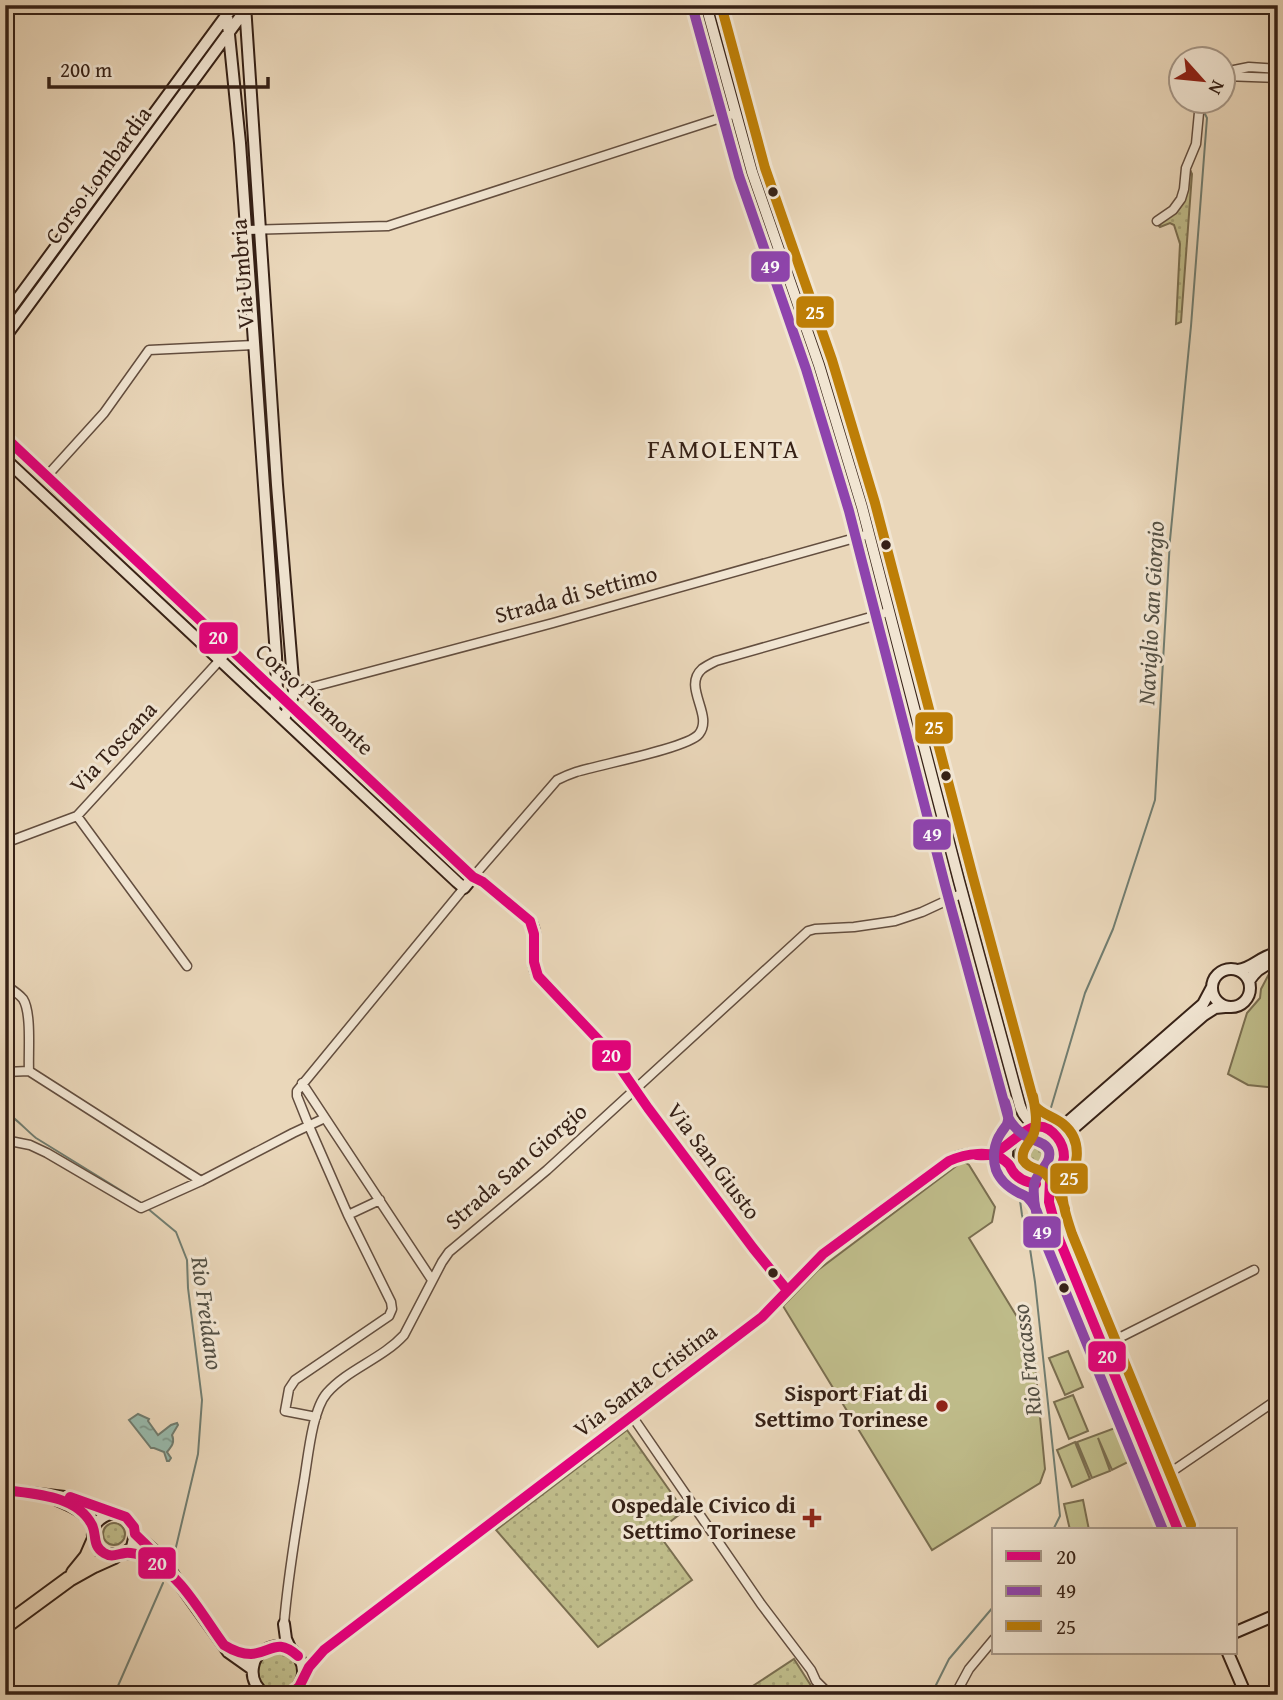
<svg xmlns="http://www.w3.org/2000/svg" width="1283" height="1700" font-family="'Gentium Book Plus',serif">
  <defs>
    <pattern id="grass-dots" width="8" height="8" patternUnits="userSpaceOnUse" patternTransform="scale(1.75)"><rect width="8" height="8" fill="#bfbc8a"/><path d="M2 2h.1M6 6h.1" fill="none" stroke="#a5a176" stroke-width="1.8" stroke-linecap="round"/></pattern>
    <pattern id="water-ripples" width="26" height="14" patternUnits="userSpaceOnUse" patternTransform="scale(1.75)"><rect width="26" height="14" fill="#98baac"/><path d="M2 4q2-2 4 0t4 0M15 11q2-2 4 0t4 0" fill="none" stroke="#7d978b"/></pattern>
  </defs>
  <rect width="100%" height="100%" fill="#ead7ba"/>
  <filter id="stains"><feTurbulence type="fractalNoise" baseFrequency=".00286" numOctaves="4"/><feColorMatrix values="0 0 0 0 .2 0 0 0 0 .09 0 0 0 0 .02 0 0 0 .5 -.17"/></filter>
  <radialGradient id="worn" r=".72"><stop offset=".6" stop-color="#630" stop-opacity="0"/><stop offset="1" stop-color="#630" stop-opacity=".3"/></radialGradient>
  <path fill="url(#grass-dots)" stroke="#7a6e50" stroke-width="2" d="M 1191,172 L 1192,174 L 1181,322 L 1176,324 L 1180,244 L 1174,225 L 1170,223 L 1160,227 L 1159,226 C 1164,217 1175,215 1181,206 C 1187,196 1185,183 1191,172 Z
    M1015 1155a19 19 0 1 1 38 0a19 19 0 1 1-38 0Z
    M 627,1430 L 684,1511 L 657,1532 L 692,1580 L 598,1647 L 496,1530 Z
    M103 1534a11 11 0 1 1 22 0a11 11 0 1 1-22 0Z
    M258 1672a20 20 0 1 1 40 0a20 20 0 1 1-40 0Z
    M 794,1659 L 817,1695 L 739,1695 Z"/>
  <path fill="#bfbc8a" stroke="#7a6e50" stroke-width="2" d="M 1270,972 L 1278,972 L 1278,1088 L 1248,1085 L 1228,1074 L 1247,1013 L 1260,998 L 1261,989 Z
    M 963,1161 L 969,1165 L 995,1207 L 992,1222 L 969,1238 L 1033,1343 L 1045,1469 L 1040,1483 L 932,1550 L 783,1306 L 818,1270 Z
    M 1068,1351 L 1083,1387 L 1065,1395 L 1049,1358 Z
    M 1073,1395 L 1088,1431 L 1069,1439 L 1054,1402 Z
    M 1115,1428 L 1130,1461 L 1112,1470 L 1098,1438 L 1110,1471 L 1092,1478 L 1077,1442 Z
    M 1075,1442 L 1090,1479 L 1072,1487 L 1057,1450 Z
    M 1083,1500 L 1089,1530 L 1070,1530 L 1064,1504 Z"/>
  <path fill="url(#water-ripples)" stroke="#717d70" stroke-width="2" d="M 138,1414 L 149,1419 L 148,1421 L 158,1435 L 171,1425 L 177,1423 L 178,1425 L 172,1435 C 175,1442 172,1446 167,1452 L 171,1458 L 169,1461 L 167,1461 L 164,1452 L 154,1448 L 151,1448 L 129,1420 Z"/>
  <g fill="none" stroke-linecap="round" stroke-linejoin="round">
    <path stroke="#717d70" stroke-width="2" d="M 1224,82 L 1235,80
      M 1050,1111 L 1085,993 L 1113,929 L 1155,800 L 1170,540 L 1191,326 L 1207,118 L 1205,114 L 1207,102
      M 5,1112 C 15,1117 26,1130 36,1138 L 143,1204
      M 1016,1185 L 1019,1193 L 1022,1215 L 1029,1242 L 1035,1282 L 1060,1516 L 1053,1530
      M 147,1208 L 176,1232 L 187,1260 L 188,1288 L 202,1400 L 198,1454 L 176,1547 L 171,1562
      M 114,1695 L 163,1583
      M 931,1695 L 949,1659 L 994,1606"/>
    <g stroke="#634e3f" stroke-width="11">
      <path id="street" d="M 1224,72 L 1249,67 L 1278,69
        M 1224,76 L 1278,78
        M 1157,221 L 1173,210 L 1181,199 L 1184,189 L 1186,168 L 1196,144 L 1200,102
        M 246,230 L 388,226 L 736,113
        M 46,477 L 104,413 L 149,350 L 254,345
        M 294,692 L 553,623 L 869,534
        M 77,816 L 187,966
        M 5,843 L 77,816 L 230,649
        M 473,877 L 557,780 C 563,777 570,774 576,772 C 598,765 688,748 699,734 C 714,715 682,687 702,669 C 706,666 712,663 716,661 L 888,612
        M 5,985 C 11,989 18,993 23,999 C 32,1013 28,1054 29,1071
        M 5,1072 L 29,1071 L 201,1181 L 293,1133 L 325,1118
        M 302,1083 L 432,1280
        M 5,1140 L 30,1145 L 47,1153 L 141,1208 L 201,1181
        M 380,1200 L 348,1215 L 309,1126 L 297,1096 L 297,1091 L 464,888
        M 1103,1346 L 1254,1270
        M 632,1416 L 761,1604 L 811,1670 L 816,1681 L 830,1695
        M 316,1417 L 285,1411 L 289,1389 L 295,1380 L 389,1316 L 392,1309 L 391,1302 L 348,1215
        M 1158,1481 L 1278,1399
        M 284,1624 C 288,1576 296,1528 304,1481 C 308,1458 312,1410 327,1393 C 348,1369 382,1359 404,1335 L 442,1262 L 449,1252 L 547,1170 L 808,931 L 815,929 L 854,927 L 895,921 L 922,912 L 963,893
        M 955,1695 L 969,1669 L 994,1639"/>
    </g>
    <g stroke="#362116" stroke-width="14">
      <path id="secondary" d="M 245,5 L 277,485 L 294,692 L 290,704 L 284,719
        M 706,5 L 752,172 L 819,365 L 862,507 L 959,881 L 1020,1106 C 1023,1116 1029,1122 1037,1127
        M 227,15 L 240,143 L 276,656 L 277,693 L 274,710
        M 5,316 L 234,5
        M 5,337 L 246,9
        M 5,437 L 60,490 L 176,597 L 473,877 L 483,882 L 530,921 C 541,938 528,958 538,976 L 607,1049 L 648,1108 L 753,1248 L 787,1290
        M 5,459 L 457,882 L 464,888 L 473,877
        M1212 988a19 19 0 1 1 38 0a19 19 0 1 1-38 0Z
        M 1238,970 C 1254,968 1261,955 1278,953
        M 1249,981 C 1256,970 1265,963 1278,962
        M1007 1155a28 28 0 1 1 56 0a28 28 0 1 1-56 0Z
        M 1050,1132 L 1062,1127 L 1203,1004 L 1212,987
        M 1063,1149 L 1067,1137 L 1075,1127 L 1204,1015 L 1215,1008 L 1225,1007
        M 1036,1184 L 1049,1204 L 1059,1239 L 1178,1530
        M 5,1490 L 73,1498 L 126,1517 L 134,1527 L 135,1534 L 132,1547 L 125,1553
        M 57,1500 C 74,1507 86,1512 94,1529
        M 113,1513 C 106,1515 99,1518 95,1525 C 93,1530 92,1536 94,1541 C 101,1563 122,1551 137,1554 C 148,1557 156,1564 165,1571
        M 135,1534 L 156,1552 L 170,1569 L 178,1582 L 228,1652 L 252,1669
        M 284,1624 L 286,1639 L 291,1650
        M 1236,1632 L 1278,1614
        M 229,1648 L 239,1653 L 260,1653
        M 1228,1653 L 1246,1695
        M 303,1676 L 309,1667 L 324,1650 L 762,1317 L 823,1254 L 949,1161 C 965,1152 993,1151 1008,1163
        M 266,1695 C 257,1689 251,1679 253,1667 C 254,1660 258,1653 265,1650 C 294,1633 320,1675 289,1695"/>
    </g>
    <g stroke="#362116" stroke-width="18">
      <path id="highway" d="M 74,1573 L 87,1557 L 94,1541
        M 5,1626 L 69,1579 L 94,1565 L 114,1556"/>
    </g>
    <use href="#street" stroke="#f1e5d2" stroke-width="8"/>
    <use href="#secondary" stroke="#f1e5d2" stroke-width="10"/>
    <use href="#highway" stroke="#ead7ba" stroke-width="14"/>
    <g stroke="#f1e5d2" stroke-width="16">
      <path id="bus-1" d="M 5,437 L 473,877 L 483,882 L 530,921 L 534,934 L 534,962 L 538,976 L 607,1049 L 648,1108 L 753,1248 L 787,1290
        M 976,1155 C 982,1155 987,1156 992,1154 C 1013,1147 1034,1108 1057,1137 C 1061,1142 1064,1150 1064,1157 C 1063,1167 1057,1174 1050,1180
        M 1050,1180 L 1049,1202 L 1059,1239 L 1178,1530
        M 5,1490 C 34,1494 77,1495 92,1525 C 97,1535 92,1546 104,1553 C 112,1558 117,1554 125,1553 C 132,1552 140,1555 146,1557 C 178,1570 204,1618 224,1645 C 232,1650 241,1654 251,1654 C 272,1653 276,1637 298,1656
        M 70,1497 L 126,1517 L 134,1527 L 135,1534 L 163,1561
        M 289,1695 L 299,1687 L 309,1667 L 324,1650 L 762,1317 L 823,1254 L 949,1161 C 965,1154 991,1149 1005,1161 C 1011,1166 1008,1163 1012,1170 C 1017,1179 1026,1182 1036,1184"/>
    </g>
    <g stroke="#f1e5d2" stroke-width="16">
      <path id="bus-2" d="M 693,9 L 739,176 L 806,369 L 849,511 L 945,885 L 1008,1117 C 1012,1125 1019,1132 1027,1137 C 1034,1141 1046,1142 1049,1151 C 1052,1164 1036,1172 1034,1185 C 1032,1206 1040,1226 1046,1244 L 1163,1530
        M 1005,1102 C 1007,1108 1010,1117 1007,1124 C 1007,1125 1002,1131 1001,1133 C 994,1143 992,1158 996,1170 C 1000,1180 1009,1188 1019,1193 C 1021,1194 1027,1196 1028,1198 C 1033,1203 1037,1211 1039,1217"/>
    </g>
    <g stroke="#f1e5d2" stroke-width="16">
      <path id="bus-3" d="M 721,5 L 765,168 L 832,360 L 875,503 L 973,877 L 1035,1106 C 1043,1115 1053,1116 1063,1124 C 1084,1141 1079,1171 1062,1188 C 1062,1204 1067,1219 1072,1234 L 1191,1525
        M 1033,1096 C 1035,1108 1038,1121 1034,1133 C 1030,1144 1021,1148 1023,1160 C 1029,1169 1035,1167 1043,1172 C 1052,1178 1062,1199 1065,1209"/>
    </g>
    <use href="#bus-1" stroke="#e5007d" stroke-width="10"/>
    <use href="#bus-2" stroke="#8e44ad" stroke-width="10"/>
    <use href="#bus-3" stroke="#bd7e07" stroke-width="10"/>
  </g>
  <g fill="#362116" stroke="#f1e5d2" stroke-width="2.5">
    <circle cx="773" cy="192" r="6"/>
    <circle cx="886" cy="545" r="6"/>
    <circle cx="946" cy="776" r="6"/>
    <circle cx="773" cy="1273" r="6"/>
    <circle cx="1064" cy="1288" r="6"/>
  </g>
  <g fill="#8f2418" stroke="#f1e5d2" stroke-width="2.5">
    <circle cx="942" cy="1406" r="7"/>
    <path d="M808.5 1507.5h7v7h7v7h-7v7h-7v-7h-7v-7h7z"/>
  </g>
  <g text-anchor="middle" stroke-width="6" stroke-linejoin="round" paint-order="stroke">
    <g font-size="23" fill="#362116" stroke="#f1e5d2">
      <text transform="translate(98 175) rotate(-54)" y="8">Corso Lombardia</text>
      <text transform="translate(242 274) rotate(-94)" y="8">Via Umbria</text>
      <text transform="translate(576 594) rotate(-15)" y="8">Strada di Settimo</text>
      <text transform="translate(315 699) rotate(43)" y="8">Corso Piemonte</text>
      <text transform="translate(113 747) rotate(-47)" y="8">Via Toscana</text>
      <text transform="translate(714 1161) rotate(53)" y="8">Via San Giusto</text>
      <text transform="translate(516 1166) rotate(-41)" y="8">Strada San Giorgio</text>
      <text transform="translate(645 1380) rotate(-37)" y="8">Via Santa Cristina</text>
    </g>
    <g font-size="23" font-weight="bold" fill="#362116" stroke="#f1e5d2" text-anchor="end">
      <text x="928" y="1401">Sisport Fiat di<tspan x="928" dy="26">Settimo Torinese</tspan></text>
      <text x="796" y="1513">Ospedale Civico di<tspan x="796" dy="26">Settimo Torinese</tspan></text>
    </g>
    <g font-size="24" font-style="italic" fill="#534f43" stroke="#f1e5d2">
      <text transform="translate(1151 613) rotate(-87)" y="8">Naviglio San Giorgio</text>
      <text transform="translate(207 1313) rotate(82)" y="8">Rio Freidano</text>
      <text transform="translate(1027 1360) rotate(-97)" y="8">Rio Fracasso</text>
    </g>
    <g font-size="26" letter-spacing="2" fill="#362116" stroke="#f1e5d2">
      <text x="724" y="458">FAMOLENTA</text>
    </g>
  </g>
  <g stroke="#f1e5d2" stroke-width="2.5">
    <rect x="750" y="250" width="41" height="33" rx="7" fill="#8e44ad"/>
    <rect x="795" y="295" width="40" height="34" rx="7" fill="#bd7e07"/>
    <rect x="198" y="621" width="41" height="34" rx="7" fill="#e5007d"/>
    <rect x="914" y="711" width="40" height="34" rx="7" fill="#bd7e07"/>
    <rect x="912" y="818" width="40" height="33" rx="7" fill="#8e44ad"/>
    <rect x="591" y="1039" width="41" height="33" rx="7" fill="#e5007d"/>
    <rect x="1049" y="1162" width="40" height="33" rx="7" fill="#bd7e07"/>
    <rect x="1022" y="1215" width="40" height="34" rx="7" fill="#8e44ad"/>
    <rect x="1087" y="1340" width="40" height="33" rx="7" fill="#e5007d"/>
    <rect x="137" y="1546" width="40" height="34" rx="7" fill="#e5007d"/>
  </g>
  <g font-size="19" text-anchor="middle" font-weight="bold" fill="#fff">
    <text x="770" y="273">49</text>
    <text x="815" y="319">25</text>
    <text x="218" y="644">20</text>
    <text x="934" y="734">25</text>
    <text x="932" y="841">49</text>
    <text x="611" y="1062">20</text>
    <text x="1069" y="1185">25</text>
    <text x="1042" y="1239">49</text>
    <text x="1107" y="1363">20</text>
    <text x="157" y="1570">20</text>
  </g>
  <rect width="1283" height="1700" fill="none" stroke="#ead7ba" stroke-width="28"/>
  <rect x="7" y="7" width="1269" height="1686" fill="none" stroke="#362116" stroke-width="3.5"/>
  <rect x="14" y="14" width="1255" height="1672" fill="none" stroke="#362116" stroke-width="2"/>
  <rect x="992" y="1528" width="245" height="126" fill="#f1e5d2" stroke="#a69787" stroke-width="2"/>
  <rect x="1006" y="1551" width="35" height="10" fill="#e5007d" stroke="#a69787" stroke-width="2"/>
  <text x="1056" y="1564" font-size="21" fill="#362116">20</text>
  <rect x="1006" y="1586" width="35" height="10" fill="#8e44ad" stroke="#a69787" stroke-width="2"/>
  <text x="1056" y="1598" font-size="21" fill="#362116">49</text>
  <rect x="1006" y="1621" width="35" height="10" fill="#bd7e07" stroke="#a69787" stroke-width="2"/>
  <text x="1056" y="1634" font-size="21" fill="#362116">25</text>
  <g transform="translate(1202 80) rotate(117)"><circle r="33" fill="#f1e5d2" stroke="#a69787" stroke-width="2"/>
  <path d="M0-5L12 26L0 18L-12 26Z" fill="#8f2418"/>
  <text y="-10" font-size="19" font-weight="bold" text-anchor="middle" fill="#362116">N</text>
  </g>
  <path d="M49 77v10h219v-10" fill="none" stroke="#362116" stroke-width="3.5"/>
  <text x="60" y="77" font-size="21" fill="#362116" stroke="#f1e5d2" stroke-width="5" paint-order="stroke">200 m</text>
  <rect width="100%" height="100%" filter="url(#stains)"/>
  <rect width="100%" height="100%" fill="url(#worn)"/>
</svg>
